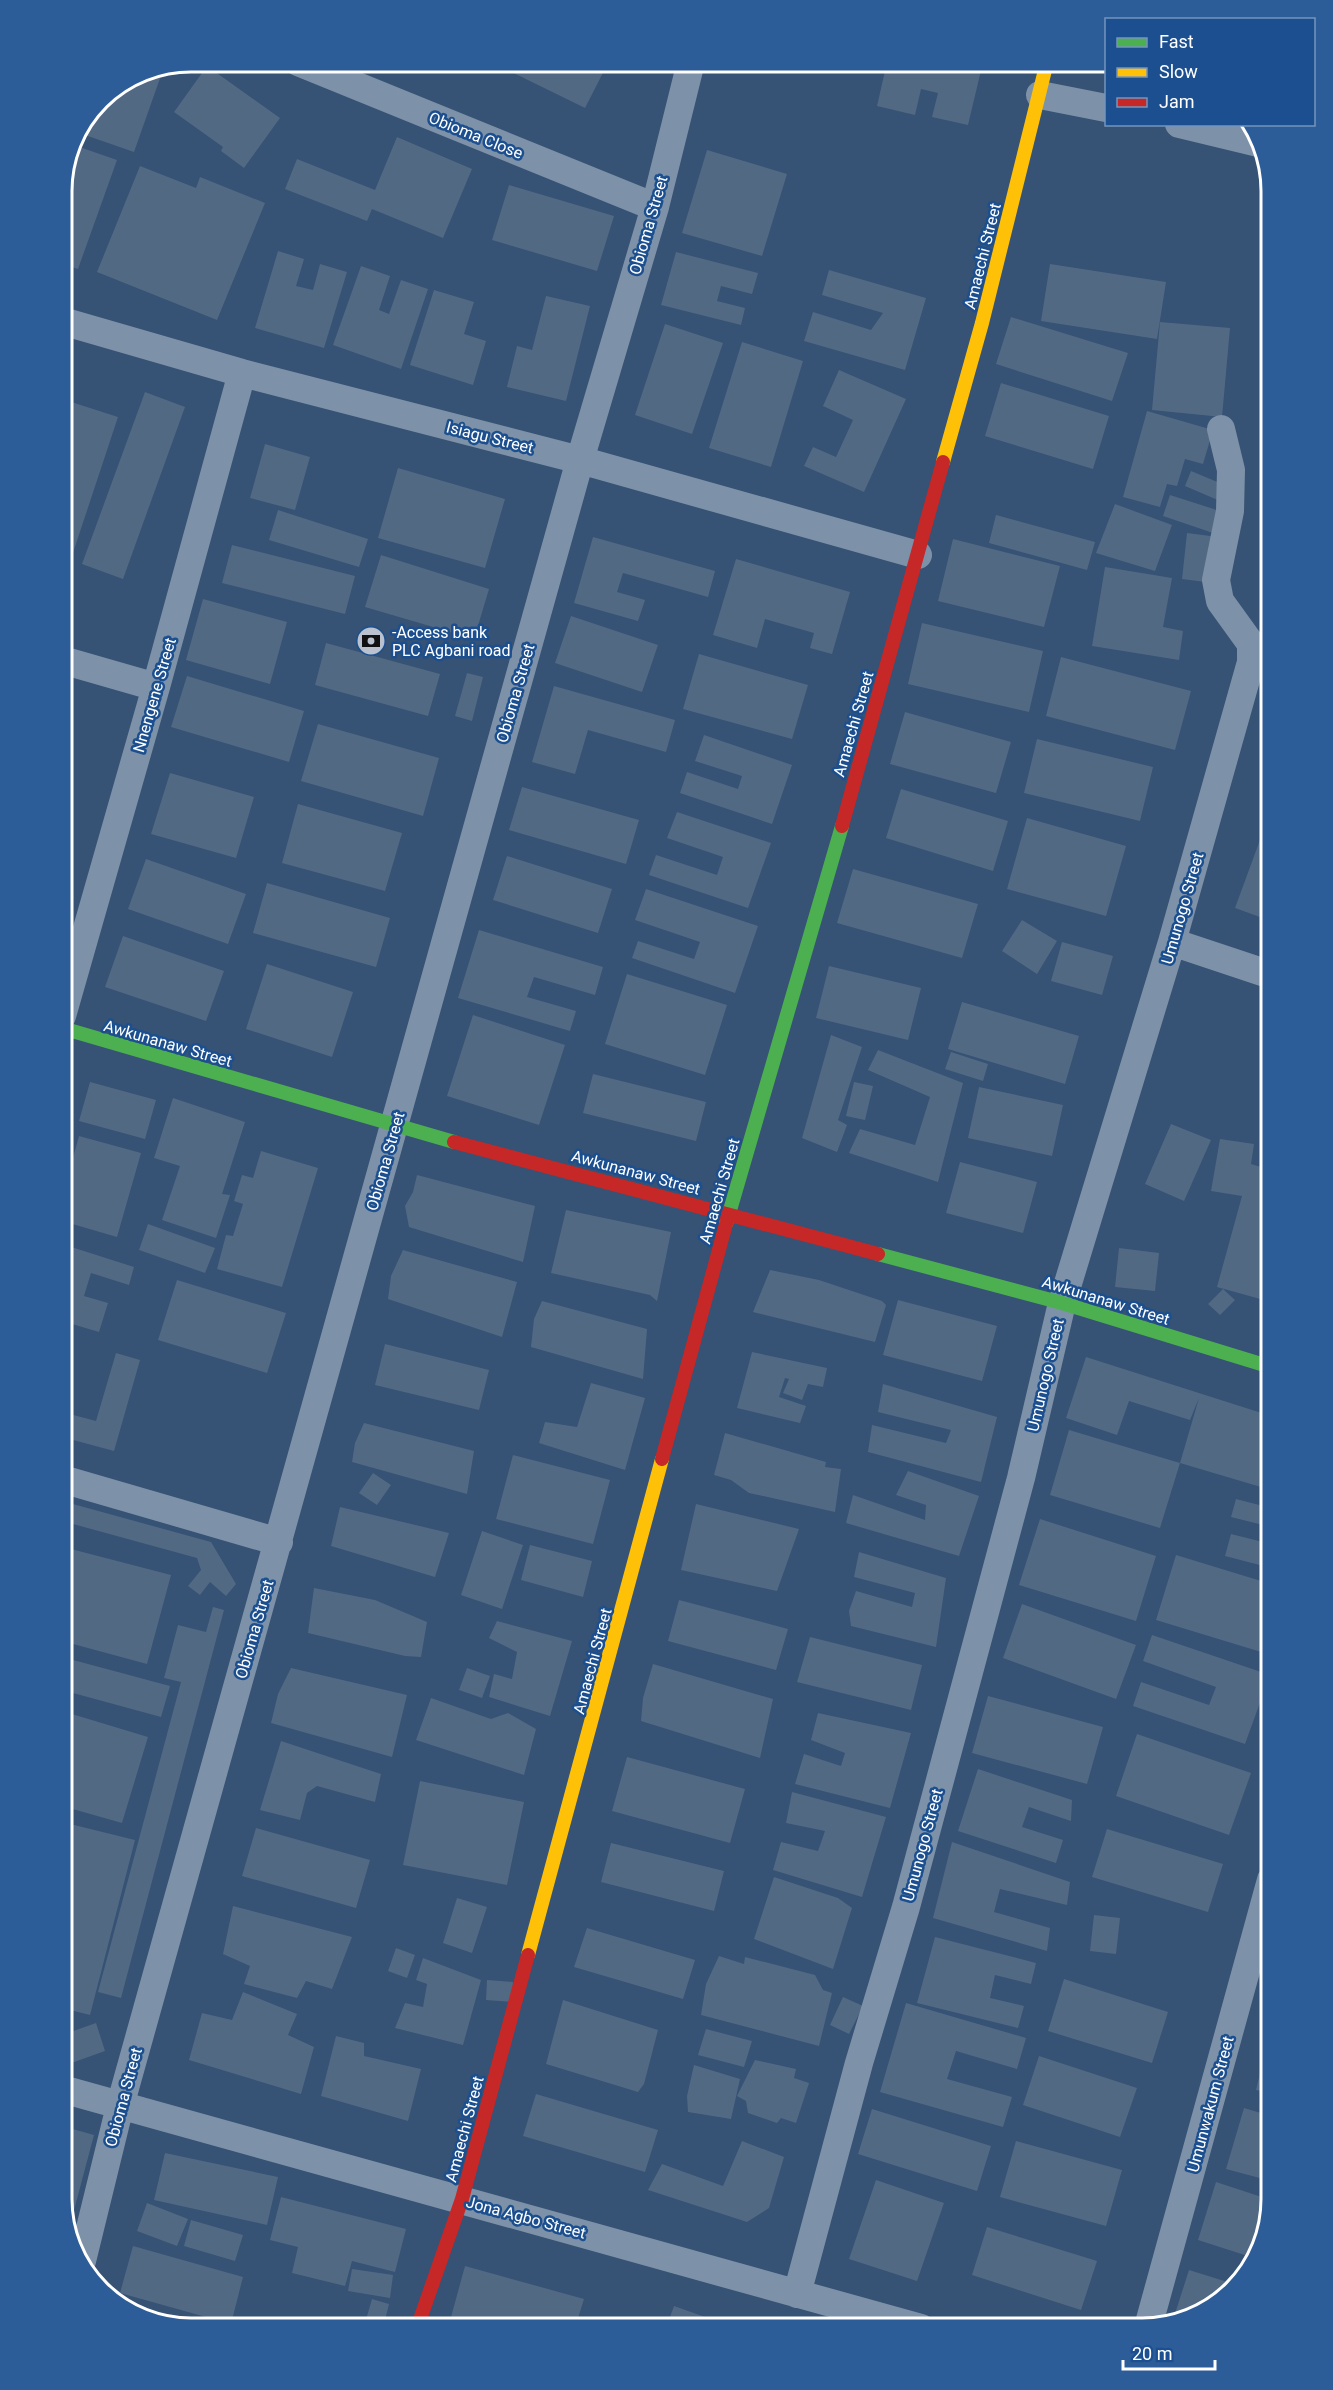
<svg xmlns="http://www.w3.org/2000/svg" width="1333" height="2390" font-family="Roboto,sans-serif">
  <rect width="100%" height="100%" fill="#365274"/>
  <path fill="#526984" d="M 332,62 L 361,62 L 351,75 Z
    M 491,62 L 605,62 L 608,63 L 585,108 Z
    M 887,62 L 983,62 L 968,125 L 932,117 L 938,93 L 921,89 L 915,115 L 877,106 Z
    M 207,66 L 280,118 L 244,168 L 221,151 L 223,147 L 174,112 Z
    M 164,67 L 134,152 L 85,135 L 100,99 L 142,71 Z
    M 397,137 L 472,169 L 443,238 L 372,209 L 367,221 L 285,189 L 297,159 L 375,190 Z
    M 71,144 L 117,160 L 78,269 L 62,264 L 62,183 Z
    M 707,150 L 787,174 L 762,256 L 682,233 Z
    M 140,166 L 196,188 L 200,177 L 265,203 L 217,320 L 97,272 Z
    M 509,185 L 614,216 L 597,271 L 492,240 Z
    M 278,251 L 304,259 L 296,286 L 313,290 L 320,264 L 347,272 L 324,348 L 255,328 Z
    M 676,252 L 758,273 L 752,294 L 721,286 L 717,301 L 745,308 L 741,325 L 661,305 Z
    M 1050,264 L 1166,282 L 1157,339 L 1041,321 Z
    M 361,266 L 390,276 L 379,310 L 389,314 L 401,280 L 428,289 L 401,369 L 333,345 Z
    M 829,270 L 926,298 L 905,370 L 804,341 L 813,312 L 871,330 L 883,313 L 822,295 Z
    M 434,290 L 474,302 L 464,334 L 486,341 L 473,385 L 410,365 Z
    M 546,296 L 590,306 L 566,401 L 507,387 L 517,346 L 532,350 Z
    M 1011,317 L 1128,353 L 1112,401 L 996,364 Z
    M 1160,322 L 1230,328 L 1222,417 L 1152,410 Z
    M 665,324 L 723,343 L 692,434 L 635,415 Z
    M 742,342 L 803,361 L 771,467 L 709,448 Z
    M 839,370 L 906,399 L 864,492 L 804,466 L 813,447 L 836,457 L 853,420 L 823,406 Z
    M 1001,383 L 1109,416 L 1093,469 L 985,436 Z
    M 145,392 L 185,407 L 123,579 L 82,564 Z
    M 62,399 L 118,417 L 62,586 Z
    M 1147,411 L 1213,430 L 1203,464 L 1185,459 L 1177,486 L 1167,484 L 1160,507 L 1123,497 Z
    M 265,444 L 310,457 L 295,510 L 250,498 Z
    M 398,468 L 505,499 L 485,568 L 378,538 Z
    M 1191,471 L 1227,486 L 1220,501 L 1185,486 Z
    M 1170,495 L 1223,512 L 1216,534 L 1163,516 Z
    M 1115,504 L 1172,525 L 1155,571 L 1096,553 Z
    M 278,510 L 368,539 L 359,567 L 269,540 Z
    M 996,515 L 1095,542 L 1087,570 L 989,543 Z
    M 1187,533 L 1218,537 L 1213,583 L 1182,579 Z
    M 593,537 L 715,571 L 708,597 L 623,573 L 617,592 L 645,600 L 638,621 L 574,603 Z
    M 953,539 L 1060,566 L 1044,627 L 938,601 Z
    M 232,545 L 355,576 L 345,614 L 222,583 Z
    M 381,555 L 489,589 L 474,639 L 365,607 Z
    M 736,559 L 850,592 L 832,654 L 810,648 L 814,633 L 765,619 L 757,648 L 713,635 Z
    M 1105,567 L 1172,578 L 1163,627 L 1183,631 L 1179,660 L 1092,646 Z
    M 203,599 L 287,622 L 270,684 L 186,660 Z
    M 571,616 L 658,645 L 642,692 L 555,663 Z
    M 922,623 L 1043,651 L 1029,712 L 908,684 Z
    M 326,643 L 440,674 L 428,716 L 315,685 Z
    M 699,654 L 808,685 L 792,739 L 683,709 Z
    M 1061,657 L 1191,691 L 1175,750 L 1046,716 Z
    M 467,673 L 483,677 L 472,721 L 455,716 Z
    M 187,676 L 304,711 L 289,762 L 171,727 Z
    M 554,686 L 675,720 L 666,752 L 588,730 L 575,774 L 532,762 Z
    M 62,711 L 71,713 L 62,743 Z
    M 905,712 L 1011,742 L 996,793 L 890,764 Z
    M 318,724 L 439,758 L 423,816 L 301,781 Z
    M 704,735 L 792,765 L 772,824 L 680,793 L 687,772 L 738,789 L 742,776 L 695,761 Z
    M 1037,739 L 1153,767 L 1140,821 L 1024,793 Z
    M 170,773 L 254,797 L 236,858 L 151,834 Z
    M 522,787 L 639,820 L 626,864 L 509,830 Z
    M 901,789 L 1008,821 L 993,871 L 886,838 Z
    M 298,804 L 402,833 L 385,891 L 282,863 Z
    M 1271,810 L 1271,921 L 1235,908 Z
    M 677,812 L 771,843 L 748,908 L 649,875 L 656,855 L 717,875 L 723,857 L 667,838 Z
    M 1027,818 L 1126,846 L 1106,916 L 1007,889 Z
    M 507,856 L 612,889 L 598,933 L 493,900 Z
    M 146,859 L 246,894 L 228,944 L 128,909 Z
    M 853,869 L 978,904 L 962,958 L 837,923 Z
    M 267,883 L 390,918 L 376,967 L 253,933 Z
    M 646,889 L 758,926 L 735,993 L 632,958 L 638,941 L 694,959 L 700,942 L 635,920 Z
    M 1022,920 L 1057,941 L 1037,974 L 1002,951 Z
    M 479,930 L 603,967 L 595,995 L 534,977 L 527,997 L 576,1011 L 570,1031 L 458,998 Z
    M 123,936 L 224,971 L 206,1021 L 105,987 Z
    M 1062,942 L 1113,956 L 1102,995 L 1051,981 Z
    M 267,964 L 353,992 L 332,1057 L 246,1029 Z
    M 829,966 L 921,988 L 908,1040 L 816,1018 Z
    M 627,974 L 727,1005 L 705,1075 L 605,1044 Z
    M 962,1002 L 1079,1036 L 1065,1084 L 948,1049 Z
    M 473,1015 L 565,1045 L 539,1125 L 447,1096 Z
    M 831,1035 L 862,1047 L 838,1120 L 847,1125 L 837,1152 L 802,1138 Z
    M 878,1050 L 963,1083 L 938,1182 L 849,1153 L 860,1129 L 915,1145 L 930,1097 L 868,1070 Z
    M 951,1052 L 988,1064 L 983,1081 L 945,1069 Z
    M 593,1074 L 706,1102 L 696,1141 L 583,1113 Z
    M 90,1082 L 156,1100 L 145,1139 L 79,1121 Z
    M 854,1082 L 873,1086 L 865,1120 L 846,1116 Z
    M 979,1087 L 1063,1105 L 1052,1156 L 968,1138 Z
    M 173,1098 L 245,1122 L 222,1194 L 230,1195 L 216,1238 L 162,1220 L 180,1166 L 154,1158 Z
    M 1171,1124 L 1211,1140 L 1184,1201 L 1145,1184 Z
    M 79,1136 L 141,1153 L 117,1237 L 62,1221 L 62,1198 Z
    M 1220,1139 L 1254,1144 L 1251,1164 L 1271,1170 L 1271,1302 L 1217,1287 L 1242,1196 L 1211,1191 Z
    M 261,1151 L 318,1168 L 282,1287 L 217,1269 L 226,1235 L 233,1236 L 243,1204 L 234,1201 L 242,1175 L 253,1178 Z
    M 960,1162 L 1037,1182 L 1023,1233 L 946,1213 Z
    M 417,1175 L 535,1206 L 523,1262 L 409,1227 L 405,1206 L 413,1192 Z
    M 566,1210 L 671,1232 L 657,1301 L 650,1295 L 551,1273 Z
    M 148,1224 L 215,1248 L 205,1273 L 139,1250 Z
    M 62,1244 L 134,1267 L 129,1285 L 91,1273 L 84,1296 L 108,1303 L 99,1332 L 62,1321 Z
    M 1119,1248 L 1159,1253 L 1155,1291 L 1115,1287 Z
    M 403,1250 L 517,1282 L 502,1337 L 388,1299 L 391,1276 Z
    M 770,1270 L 819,1280 L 882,1301 L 886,1305 L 875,1342 L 753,1312 Z
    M 177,1280 L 286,1313 L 267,1373 L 158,1340 Z
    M 1223,1289 L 1235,1300 L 1220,1315 L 1208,1304 Z
    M 898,1300 L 997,1326 L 982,1381 L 883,1355 Z
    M 542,1301 L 647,1329 L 643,1379 L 531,1347 L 534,1319 Z
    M 385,1344 L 489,1370 L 479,1410 L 375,1385 Z
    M 752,1352 L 827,1368 L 823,1387 L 808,1384 L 802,1400 L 783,1393 L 789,1379 L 785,1378 L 779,1397 L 806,1406 L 800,1423 L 737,1408 Z
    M 116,1353 L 140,1360 L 114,1451 L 62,1437 L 62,1412 L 96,1421 Z
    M 1086,1357 L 1271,1416 L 1271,1490 L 1180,1463 L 1199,1398 L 1190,1420 L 1129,1401 L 1117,1435 L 1066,1418 Z
    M 591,1383 L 645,1398 L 625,1470 L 539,1443 L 545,1422 L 577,1427 Z
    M 883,1384 L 997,1417 L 981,1482 L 868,1452 L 872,1425 L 946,1443 L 951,1430 L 878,1412 Z
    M 364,1423 L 474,1451 L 467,1494 L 352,1462 L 355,1443 Z
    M 1069,1430 L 1180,1463 L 1160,1528 L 1050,1495 Z
    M 725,1433 L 826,1462 L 825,1467 L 841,1469 L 835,1512 L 749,1493 L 731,1480 L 714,1475 Z
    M 513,1455 L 610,1480 L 593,1544 L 496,1519 Z
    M 908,1471 L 979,1496 L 959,1556 L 846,1523 L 853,1495 L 925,1520 L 926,1505 L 896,1495 Z
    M 373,1473 L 391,1485 L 377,1505 L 359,1493 Z
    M 1236,1499 L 1271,1508 L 1271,1527 L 1231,1517 Z
    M 62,1501 L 211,1542 L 236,1584 L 226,1596 L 210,1582 L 200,1595 L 188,1586 L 201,1570 L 197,1558 L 62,1521 Z
    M 696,1504 L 799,1529 L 777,1591 L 681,1570 Z
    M 340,1507 L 449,1533 L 435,1577 L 331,1546 Z
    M 1040,1519 L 1156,1556 L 1136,1621 L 1019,1585 Z
    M 1271,1530 L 1271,1568 L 1225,1556 L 1231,1534 L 1267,1543 Z
    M 482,1531 L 523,1545 L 502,1609 L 461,1595 Z
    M 530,1545 L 592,1561 L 583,1597 L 521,1580 Z
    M 71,1549 L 171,1575 L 147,1664 L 62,1641 L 62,1585 Z
    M 859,1552 L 946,1578 L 936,1647 L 851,1626 L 849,1611 L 856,1591 L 912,1607 L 915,1593 L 854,1577 Z
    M 1176,1555 L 1271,1584 L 1271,1655 L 1156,1620 Z
    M 314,1588 L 375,1600 L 427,1622 L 421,1657 L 405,1656 L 308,1633 Z
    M 679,1600 L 788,1629 L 776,1670 L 668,1641 Z
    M 1022,1604 L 1136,1645 L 1116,1699 L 1003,1658 Z
    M 213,1607 L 224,1610 L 121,1998 L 98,1992 L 181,1682 L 164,1678 L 178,1625 L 206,1632 Z
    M 497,1621 L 572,1641 L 550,1716 L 489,1697 L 494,1674 L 512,1679 L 517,1652 L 489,1638 Z
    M 1152,1635 L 1270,1675 L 1245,1744 L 1133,1706 L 1141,1682 L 1209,1705 L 1216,1687 L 1143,1661 Z
    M 810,1637 L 922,1665 L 911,1710 L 797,1682 Z
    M 62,1657 L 170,1686 L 161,1717 L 62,1690 Z
    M 653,1664 L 773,1699 L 760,1758 L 641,1721 L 643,1698 Z
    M 291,1668 L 407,1695 L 392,1757 L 271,1723 L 278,1694 Z
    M 467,1668 L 490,1676 L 482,1698 L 459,1690 Z
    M 988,1696 L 1103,1727 L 1087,1784 L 972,1753 Z
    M 431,1698 L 491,1719 L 508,1713 L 536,1729 L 524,1775 L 416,1740 Z
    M 62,1711 L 148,1737 L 122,1823 L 62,1806 Z
    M 818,1713 L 911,1733 L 890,1808 L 795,1784 L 804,1754 L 841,1766 L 845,1753 L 811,1740 Z
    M 1137,1734 L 1251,1773 L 1229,1835 L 1116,1796 Z
    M 281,1741 L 381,1774 L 375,1802 L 317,1786 L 307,1793 L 300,1820 L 260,1810 Z
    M 627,1757 L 745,1789 L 730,1843 L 612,1811 Z
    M 978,1769 L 1072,1800 L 1071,1821 L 1029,1807 L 1022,1827 L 1063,1840 L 1056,1863 L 958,1831 Z
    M 420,1781 L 524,1802 L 507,1885 L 403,1865 Z
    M 792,1792 L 886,1817 L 862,1897 L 773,1870 L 781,1842 L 818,1851 L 825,1831 L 786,1823 Z
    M 62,1822 L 135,1840 L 90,2015 L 62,2008 L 62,1893 L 66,1874 L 62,1873 Z
    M 256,1828 L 370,1860 L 356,1908 L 242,1876 Z
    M 1107,1829 L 1223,1864 L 1208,1912 L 1092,1877 Z
    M 952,1842 L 1070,1882 L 1067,1905 L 1000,1889 L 994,1912 L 1050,1928 L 1047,1951 L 933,1918 Z
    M 611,1843 L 724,1871 L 714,1911 L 601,1882 Z
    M 774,1877 L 838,1898 L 852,1908 L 833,1969 L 754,1939 Z
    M 457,1898 L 487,1907 L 472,1953 L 443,1943 Z
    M 233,1906 L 352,1937 L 332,1989 L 306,1981 L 297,1998 L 244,1984 L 250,1966 L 223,1954 Z
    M 1094,1915 L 1120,1918 L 1116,1954 L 1090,1951 Z
    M 587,1928 L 695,1960 L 683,1999 L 574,1967 Z
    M 935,1937 L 1036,1963 L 1031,1984 L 995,1975 L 990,1998 L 1024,2006 L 1018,2028 L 917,2003 Z
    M 396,1948 L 415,1955 L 407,1978 L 388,1971 Z
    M 719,1956 L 744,1964 L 745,1957 L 815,1975 L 823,1990 L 832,1993 L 819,2046 L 701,2015 L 706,1984 Z
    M 423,1958 L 481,1980 L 463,2045 L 395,2028 L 405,2003 L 423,2007 L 427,1984 L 416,1980 Z
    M 1064,1979 L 1168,2012 L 1152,2063 L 1048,2031 Z
    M 487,1980 L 513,1982 L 512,2002 L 486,2000 Z
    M 243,1992 L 297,2014 L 288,2035 L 314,2047 L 301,2094 L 189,2060 L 202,2013 L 232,2020 Z
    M 843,1997 L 863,2006 L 849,2034 L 830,2025 Z
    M 563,2000 L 658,2030 L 644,2084 L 638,2092 L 546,2064 Z
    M 906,2003 L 1026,2038 L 1017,2069 L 956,2051 L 947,2079 L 1012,2097 L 1003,2127 L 880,2092 Z
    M 96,2023 L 105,2051 L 63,2066 L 62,2035 Z
    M 1271,2028 L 1271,2093 L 1256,2090 Z
    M 706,2029 L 752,2041 L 744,2067 L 698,2055 Z
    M 336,2036 L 364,2043 L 364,2056 L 421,2069 L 408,2121 L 321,2096 Z
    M 1039,2056 L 1137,2088 L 1120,2137 L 1023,2105 Z
    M 755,2060 L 796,2069 L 794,2078 L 809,2083 L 796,2123 L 781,2118 L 777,2123 L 748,2113 L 746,2101 L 737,2096 Z
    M 694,2065 L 740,2079 L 731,2119 L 688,2112 L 687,2096 Z
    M 536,2094 L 658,2130 L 645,2172 L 523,2136 Z
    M 1244,2108 L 1271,2116 L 1271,2181 L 1226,2169 Z
    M 872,2109 L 991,2146 L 977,2191 L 858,2154 Z
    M 62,2126 L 94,2135 L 73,2214 L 64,2212 L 62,2199 Z
    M 742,2141 L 784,2157 L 769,2208 L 747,2222 L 648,2190 L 662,2164 L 723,2186 Z
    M 1016,2141 L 1122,2170 L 1106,2226 L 1000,2197 Z
    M 165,2153 L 278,2177 L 267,2225 L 154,2200 Z
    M 876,2180 L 944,2203 L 917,2281 L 849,2259 Z
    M 1216,2182 L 1271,2200 L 1254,2258 L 1198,2240 Z
    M 281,2197 L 406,2229 L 395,2272 L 352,2261 L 345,2286 L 292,2273 L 298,2247 L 270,2240 Z
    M 147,2203 L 188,2219 L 177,2246 L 137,2231 Z
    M 191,2220 L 243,2235 L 235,2261 L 184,2246 Z
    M 987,2227 L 1097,2261 L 1081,2310 L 972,2275 Z
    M 133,2246 L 243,2277 L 231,2324 L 120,2293 Z
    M 465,2266 L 584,2299 L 575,2328 L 448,2328 Z
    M 352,2269 L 393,2275 L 390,2298 L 348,2291 Z
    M 1189,2270 L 1234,2284 L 1192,2319 L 1172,2323 Z
    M 372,2299 L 389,2304 L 383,2328 L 365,2323 Z
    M 674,2306 L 736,2328 L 666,2328 Z"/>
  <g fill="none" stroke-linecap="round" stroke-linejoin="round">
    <path stroke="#7d92a8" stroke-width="28" d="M 298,62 L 655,207
      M 1040,95 L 1106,108
      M 1179,124 L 1262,144
      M 62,321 L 242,373 L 580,460 L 918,555
      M 62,660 L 156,687
      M 1172,942 L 1271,975
      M 62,1016 L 156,687 L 242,373
      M 62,1479 L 279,1542
      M 62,2089 L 921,2328
      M 82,2261 L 120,2106 L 580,460 L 655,207 L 691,62
      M 797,2294 L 859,2063 L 906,1907 L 1021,1478 L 1062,1303 L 1172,942 L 1251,662 L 1251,644 L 1220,601 L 1216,580 L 1230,511 L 1231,470 L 1221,429
      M 1148,2327 L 1271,1880"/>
    <path stroke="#4caf50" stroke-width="14" d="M 62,1028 L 454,1142
      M 726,1224 L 842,826
      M 878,1254 L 1062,1303 L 1271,1367"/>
    <path stroke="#ffc107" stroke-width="14" d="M 943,462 L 982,323 L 1047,62
      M 528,1955 L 662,1459"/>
    <path stroke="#c62828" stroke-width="14" d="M 842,826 L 943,462
      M 454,1142 L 878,1254
      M 662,1459 L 726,1224
      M 417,2328 L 462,2199 L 528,1955"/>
  </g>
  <defs>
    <g id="bank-disc" transform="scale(1.5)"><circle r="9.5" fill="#b9c2ce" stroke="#1b4f8f"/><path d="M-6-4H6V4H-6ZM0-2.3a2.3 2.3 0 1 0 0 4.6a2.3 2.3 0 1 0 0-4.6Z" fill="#111"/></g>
  </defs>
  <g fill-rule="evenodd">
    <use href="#bank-disc" x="371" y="641"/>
  </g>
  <g text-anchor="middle" stroke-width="5" stroke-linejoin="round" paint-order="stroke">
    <g font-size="16" fill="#fff" stroke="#1b4f8f">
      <text transform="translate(476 135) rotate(22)" y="6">Obioma Close</text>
      <text transform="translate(648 225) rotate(-74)" y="6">Obioma Street</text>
      <text transform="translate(982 256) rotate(-76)" y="6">Amaechi Street</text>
      <text transform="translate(490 437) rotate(14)" y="6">Isiagu Street</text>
      <text transform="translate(515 693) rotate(-74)" y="6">Obioma Street</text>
      <text transform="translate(154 695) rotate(-74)" y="6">Nnengene Street</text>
      <text transform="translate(853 724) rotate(-74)" y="6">Amaechi Street</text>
      <text transform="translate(1182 908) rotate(-74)" y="6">Umunogo Street</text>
      <text transform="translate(168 1043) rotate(16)" y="6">Awkunanaw Street</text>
      <text transform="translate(385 1161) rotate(-74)" y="6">Obioma Street</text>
      <text transform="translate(636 1172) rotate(15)" y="6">Awkunanaw Street</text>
      <text transform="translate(719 1191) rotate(-74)" y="6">Amaechi Street</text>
      <text transform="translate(1106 1300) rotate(17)" y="6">Awkunanaw Street</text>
      <text transform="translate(1045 1375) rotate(-77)" y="6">Umunogo Street</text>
      <text transform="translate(254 1629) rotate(-74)" y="6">Obioma Street</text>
      <text transform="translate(592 1661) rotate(-75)" y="6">Amaechi Street</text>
      <text transform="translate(922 1845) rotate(-75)" y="6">Umunogo Street</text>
      <text transform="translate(123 2097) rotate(-75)" y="6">Obioma Street</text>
      <text transform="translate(1210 2104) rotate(-75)" y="6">Umunwakum Street</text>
      <text transform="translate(464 2129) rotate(-75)" y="6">Amaechi Street</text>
      <text transform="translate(526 2217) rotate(15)" y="6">Jona Agbo Street</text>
    </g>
    <g font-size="16" fill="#fff" stroke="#1b4f8f" text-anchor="start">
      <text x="392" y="638">-Access bank<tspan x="392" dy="18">PLC Agbani road</tspan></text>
    </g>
  </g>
  <path d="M0 0H1333V2390H0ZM191 72H1142A119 119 0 0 1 1261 191V2199A119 119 0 0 1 1142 2318H191A119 119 0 0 1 72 2199V191A119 119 0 0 1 191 72Z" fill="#2d5d98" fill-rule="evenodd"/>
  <path fill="none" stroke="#fff" stroke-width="3" d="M191 72H1142A119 119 0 0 1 1261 191V2199A119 119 0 0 1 1142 2318H191A119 119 0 0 1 72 2199V191A119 119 0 0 1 191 72Z"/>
  <rect x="1105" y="18" width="210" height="108" fill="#1b4f8f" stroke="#7695bc" stroke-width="1.5"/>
  <rect x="1117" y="38" width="30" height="9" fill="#4caf50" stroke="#7695bc" stroke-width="1.5"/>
  <text x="1159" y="48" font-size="18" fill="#ffffff">Fast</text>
  <rect x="1117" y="68" width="30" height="9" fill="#ffc107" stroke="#7695bc" stroke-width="1.5"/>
  <text x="1159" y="78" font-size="18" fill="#ffffff">Slow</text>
  <rect x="1117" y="98" width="30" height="9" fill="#c62828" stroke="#7695bc" stroke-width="1.5"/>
  <text x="1159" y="108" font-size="18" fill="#ffffff">Jam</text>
  <path d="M1123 2360v9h92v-9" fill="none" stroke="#ffffff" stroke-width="3"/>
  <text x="1132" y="2360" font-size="18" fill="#ffffff" stroke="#1b4f8f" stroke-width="4.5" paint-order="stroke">20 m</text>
</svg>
